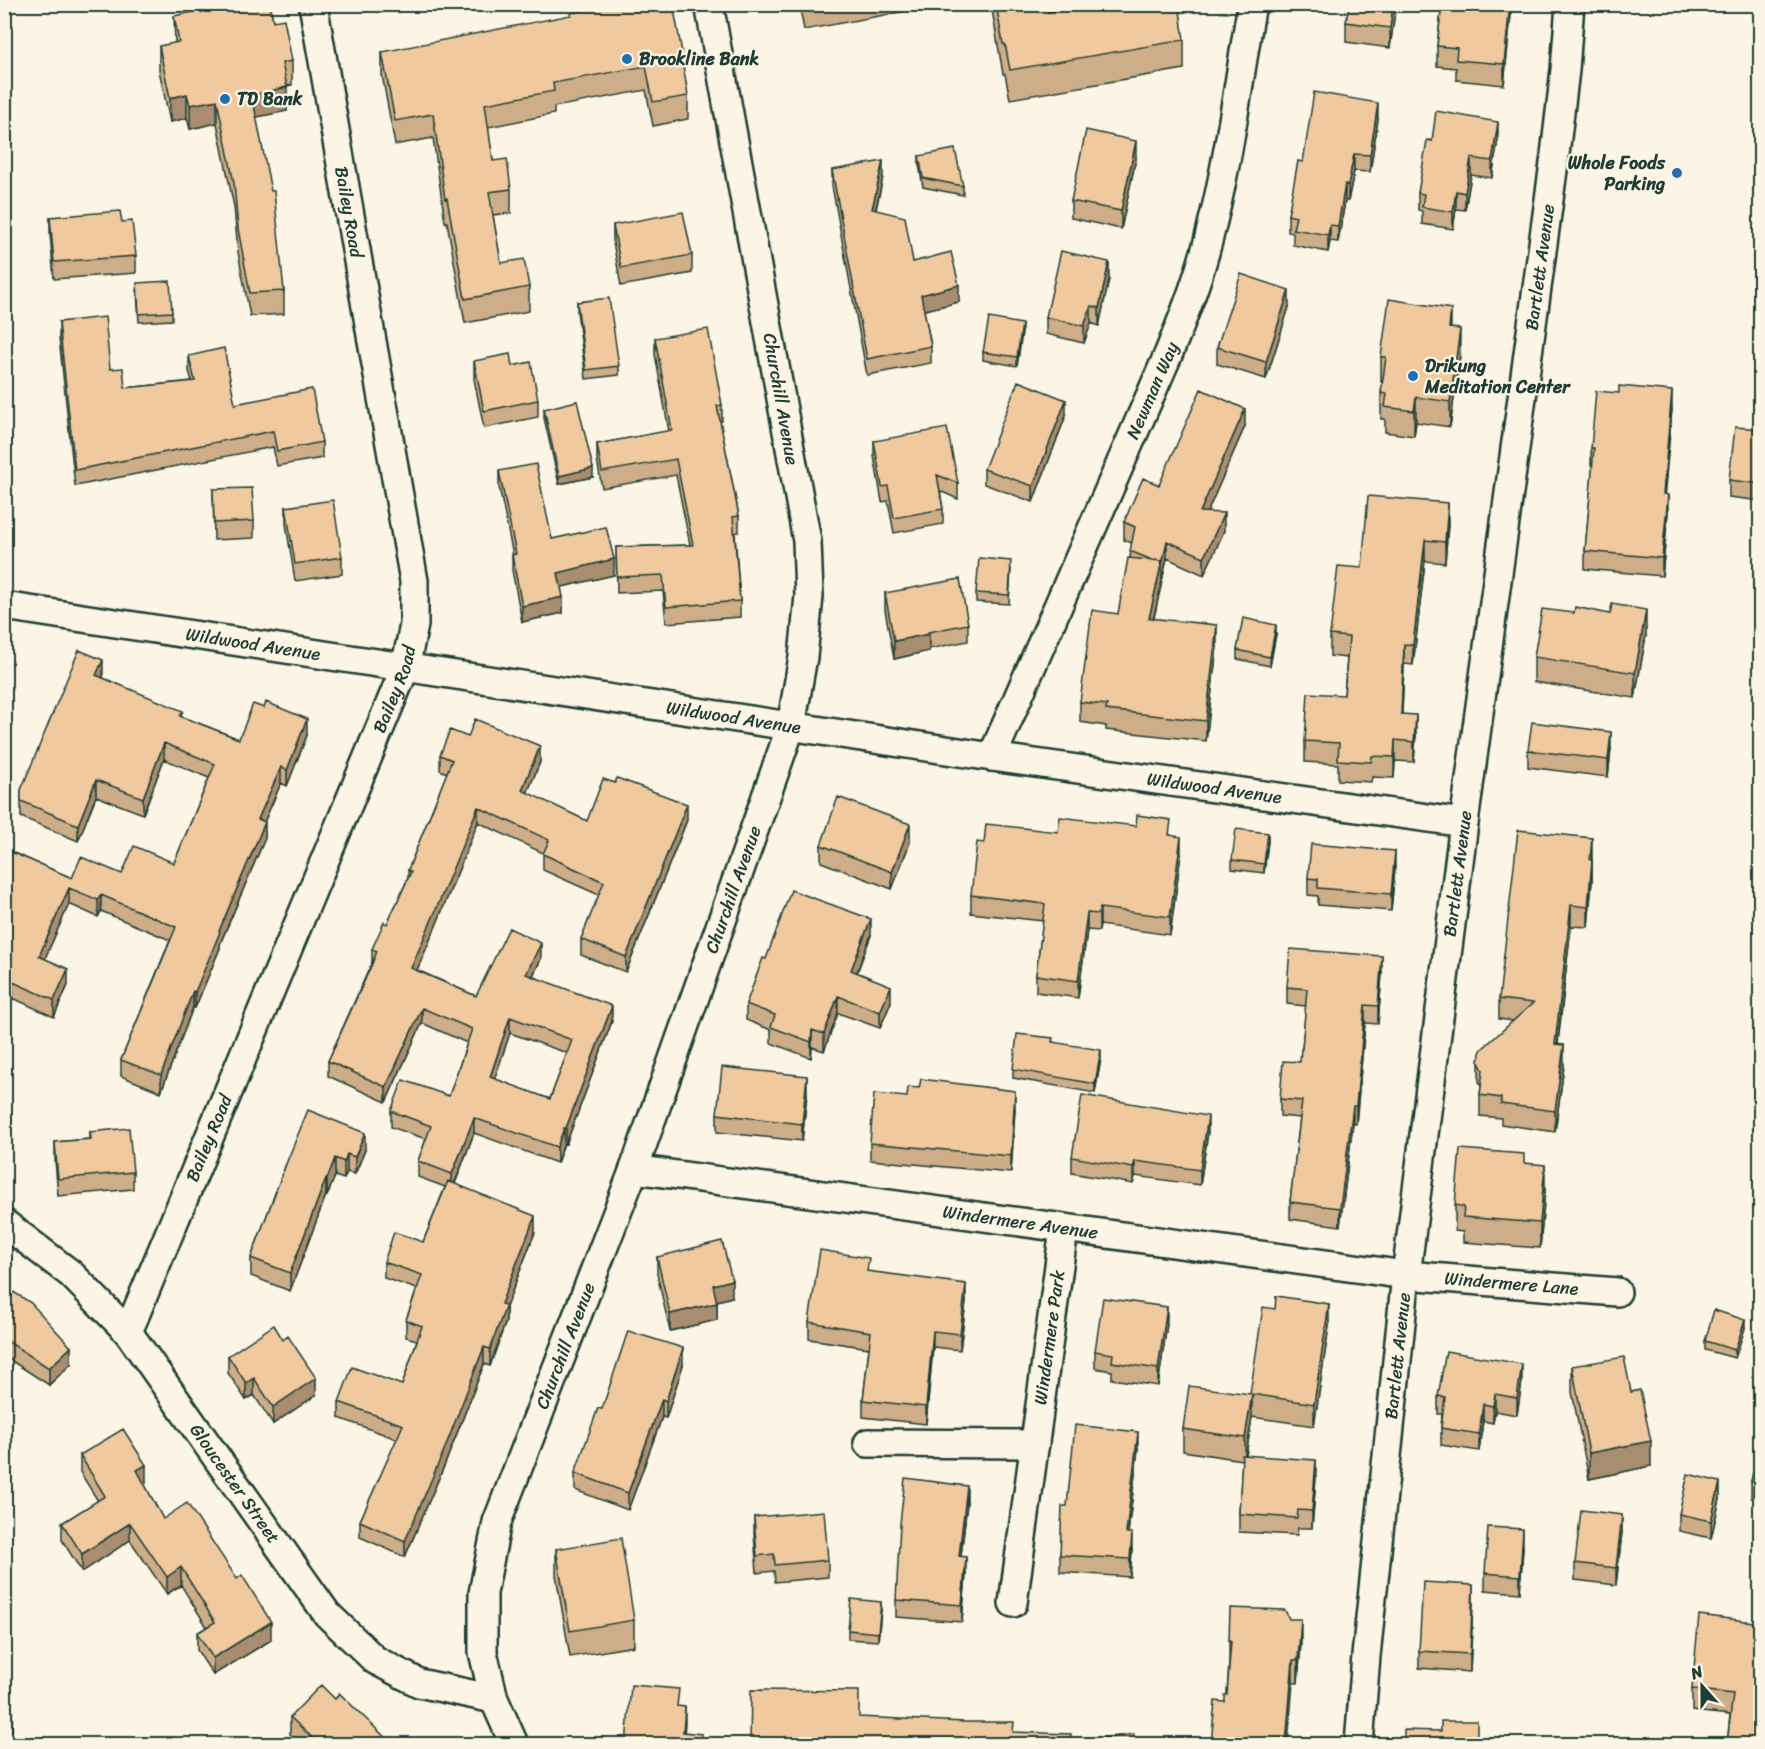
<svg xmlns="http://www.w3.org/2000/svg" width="1765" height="1749" font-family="Sriracha,sans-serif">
  <rect width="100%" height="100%" fill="#fcf5e5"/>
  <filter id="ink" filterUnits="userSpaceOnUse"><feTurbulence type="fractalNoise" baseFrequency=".0167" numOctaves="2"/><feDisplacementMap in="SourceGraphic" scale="12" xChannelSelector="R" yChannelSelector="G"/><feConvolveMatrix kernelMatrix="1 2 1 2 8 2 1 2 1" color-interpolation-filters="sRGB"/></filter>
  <g filter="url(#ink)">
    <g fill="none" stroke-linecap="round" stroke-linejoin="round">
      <g stroke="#1f3d34" stroke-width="32">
        <g id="street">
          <path id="s1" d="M 4,606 L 992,757 L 1464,823"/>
          <path id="s2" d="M 992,757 L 1168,355 C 1185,313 1202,270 1212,225 C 1230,153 1239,78 1252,4"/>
          <path id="s3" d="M 634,1169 L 1406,1275 L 1617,1292"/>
          <path id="s4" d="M 4,1223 L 71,1274 L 128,1332 L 327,1614 L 375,1660 L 419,1683 L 494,1699"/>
          <path id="s5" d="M 128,1332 L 405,668 L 414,625 L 414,581 L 313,4"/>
          <path d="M 868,1443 L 1035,1444"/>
          <path id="s6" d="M 1013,1603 L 1064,1229"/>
          <path id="s7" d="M 514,1744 L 494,1699 L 483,1652 L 483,1593 L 497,1522 L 634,1169 L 791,726 L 803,657 L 809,596 L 807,541 L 709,4"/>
          <path id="s8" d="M 1359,1744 L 1366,1656 L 1406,1275 L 1464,823 L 1554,163 L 1565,70 L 1570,4"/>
        </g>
      </g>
      <use href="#street" stroke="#fcf5e5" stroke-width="27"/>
    </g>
    <path fill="#cead89" stroke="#1f3d34" stroke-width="1.5" fill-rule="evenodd" d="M 196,4 L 270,4 L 273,21 L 292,61 L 292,85 L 286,86 L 287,111 L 256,117 L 284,291 L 284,314 L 250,316 L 238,252 L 234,207 L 217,123 L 190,129 L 187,118 L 170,122 L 159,70 L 159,46 L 175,43 L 174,16 L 196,12 Z
      M 799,4 L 944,4 L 804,30 Z
      M 991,4 L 1047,4 L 1048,12 L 1184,40 L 1184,69 L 1010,99 L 1005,74 L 1003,74 Z
      M 1396,4 L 1390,48 L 1346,42 L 1346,22 Z
      M 1442,4 L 1512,4 L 1504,85 L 1456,80 L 1456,68 L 1437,66 L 1437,46 Z
      M 382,52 L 683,58 L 683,67 L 688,96 L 688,119 L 653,126 L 646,90 L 554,107 L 554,114 L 488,127 L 493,161 L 511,189 L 511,213 L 493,215 L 501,263 L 529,287 L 529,311 L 465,323 L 447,222 L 445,222 L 433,138 L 395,145 L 382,75 Z
      M 1378,119 L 1370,172 L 1354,171 L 1348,201 L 1345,201 L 1338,242 L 1330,241 L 1328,252 L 1293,245 L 1293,233 L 1288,232 L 1288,215 L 1303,162 Z
      M 1498,139 L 1492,178 L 1471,175 L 1465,210 L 1456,209 L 1453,229 L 1422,224 L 1422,211 L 1418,210 L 1418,193 L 1432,141 Z
      M 919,156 L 963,186 L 963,195 L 923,187 L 919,165 Z
      M 1136,158 L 1121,229 L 1071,218 L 1071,201 Z
      M 832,170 L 883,177 L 876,210 L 913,262 L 959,302 L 924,310 L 931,346 L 931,363 L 867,375 L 832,186 Z
      M 50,217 L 122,222 L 136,256 L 136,273 L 54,279 L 50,234 Z
      M 613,225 L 692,255 L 692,273 L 621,286 L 613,242 Z
      M 1109,279 L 1099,326 L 1091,323 L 1084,343 L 1046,334 L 1046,317 Z
      M 137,291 L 172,312 L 172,320 L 139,322 Z
      M 577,302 L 619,366 L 619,375 L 586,379 L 577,311 Z
      M 1289,307 L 1266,379 L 1217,364 L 1217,347 Z
      M 59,322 L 110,369 L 125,388 L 192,381 L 189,371 L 189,356 L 235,404 L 322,442 L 322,458 L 277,466 L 273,447 L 75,486 L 59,338 Z
      M 1451,328 L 1460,355 L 1450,427 L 1416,422 L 1414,436 L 1385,432 L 1385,419 L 1381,419 L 1381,393 L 1383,382 L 1381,382 L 1381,357 Z
      M 1022,332 L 1017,366 L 983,360 L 983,352 Z
      M 655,338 L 722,405 L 722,421 L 720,421 L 739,516 L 739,532 L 735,533 L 740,601 L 740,617 L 666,623 L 663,591 L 617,593 L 616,547 L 690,545 L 676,475 L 602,488 L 597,460 L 597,444 L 669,431 L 655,354 Z
      M 474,361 L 512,366 L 538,400 L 538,417 L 484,428 L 474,379 Z
      M 544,409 L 593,477 L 559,484 L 544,418 Z
      M 1672,409 L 1664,494 L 1668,512 L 1662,576 L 1585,569 L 1585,551 L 1593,465 L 1591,465 L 1591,448 Z
      M 1066,415 L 1033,502 L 984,484 L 984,469 Z
      M 1245,426 L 1207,512 L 1224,531 L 1204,575 L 1167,558 L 1154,618 L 1217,646 L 1206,741 L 1106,730 L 1106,726 L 1080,722 L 1080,702 L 1118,614 L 1130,558 L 1132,543 L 1124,540 L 1124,522 L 1159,485 Z
      M 1761,429 L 1761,501 L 1729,497 L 1729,480 Z
      M 874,441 L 958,483 L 958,499 L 940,491 L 943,509 L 943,524 L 894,533 L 888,501 L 882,502 L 874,456 Z
      M 499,471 L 552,539 L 614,575 L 561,587 L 563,613 L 522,622 L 512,570 L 512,555 L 513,555 L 499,487 Z
      M 213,489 L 254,521 L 254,538 L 214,540 Z
      M 286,507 L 342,557 L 342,574 L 295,581 L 286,524 Z
      M 1448,524 L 1445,563 L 1425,561 L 1413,665 L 1404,664 L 1402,714 L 1416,735 L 1414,762 L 1395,761 L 1394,778 L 1372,777 L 1371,782 L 1338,780 L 1338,764 L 1305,762 L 1305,741 L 1344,695 L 1347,658 L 1330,656 L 1330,635 L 1362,568 Z
      M 1011,570 L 1009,604 L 976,602 L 976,593 Z
      M 885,593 L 968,624 L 968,641 L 929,649 L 929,651 L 894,659 L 885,610 Z
      M 1276,634 L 1270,666 L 1237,659 L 1237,650 Z
      M 1646,635 L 1635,698 L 1534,682 L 1534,657 Z
      M 103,676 L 103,678 L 183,717 L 239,739 L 307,735 L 287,786 L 281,783 L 264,822 L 265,838 L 220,944 L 220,948 L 195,1008 L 193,1007 L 161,1092 L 121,1076 L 121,1060 L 170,940 L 101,911 L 98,917 L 69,904 L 45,958 L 68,985 L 54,1017 L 13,998 L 4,1018 L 4,849 L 72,878 L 122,874 L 174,863 L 209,778 L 164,759 L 143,814 L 96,796 L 78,841 L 21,817 L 21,790 Z
      M 468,737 L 540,762 L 527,793 L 587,821 L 687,820 L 626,972 L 581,955 L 581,939 L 599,895 L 543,870 L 543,853 L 478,822 L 435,928 L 417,970 L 476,996 L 541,959 L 533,976 L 612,1021 L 566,1144 L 564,1143 L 557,1163 L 474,1133 L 455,1184 L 535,1232 L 506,1307 L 506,1321 L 490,1366 L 484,1364 L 445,1464 L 405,1557 L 360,1537 L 360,1521 L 397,1439 L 339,1418 L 339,1402 L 402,1385 L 417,1340 L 406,1337 L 406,1320 L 417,1289 L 384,1278 L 384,1262 L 423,1242 L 445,1187 L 418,1177 L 418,1161 L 426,1139 L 391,1127 L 391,1111 L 449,1096 L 467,1043 L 422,1023 L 386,1102 L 328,1076 L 328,1061 L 372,962 L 372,949 L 387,924 L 408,878 L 408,870 L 447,773 L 440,770 L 440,755 ZM 510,1033 L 567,1053 L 550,1099 L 494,1079 Z
      M 1611,749 L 1608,777 L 1528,767 L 1528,750 Z
      M 1058,832 L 1171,835 L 1181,854 L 1170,935 L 1100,925 L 1099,931 L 1087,930 L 1078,998 L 1036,992 L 1036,975 L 1043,921 L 971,913 L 971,895 L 984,843 Z
      M 1268,841 L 1264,873 L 1232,869 L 1232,860 Z
      M 910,842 L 892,889 L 821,862 L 821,845 Z
      M 1592,860 L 1592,881 L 1588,927 L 1571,926 L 1558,1044 L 1564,1066 L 1555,1132 L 1501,1124 L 1501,1118 L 1480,1116 L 1480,1095 L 1481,1086 L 1479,1083 L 1479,1062 L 1513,1021 L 1499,1019 L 1499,999 Z
      M 1395,868 L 1391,911 L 1318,905 L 1318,896 L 1308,895 L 1308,878 Z
      M 871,935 L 857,973 L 891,1002 L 880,1028 L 838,1013 L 824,1051 L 812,1047 L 811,1058 L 771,1043 L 771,1030 L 746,1020 L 746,1004 L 766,959 Z
      M 1382,973 L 1378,1024 L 1365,1023 L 1356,1124 L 1353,1123 L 1340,1226 L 1290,1219 L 1290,1202 L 1300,1118 L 1280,1116 L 1280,1099 L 1300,1062 L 1302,1049 L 1306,1006 L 1287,1004 L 1287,987 Z
      M 1053,1042 L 1101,1058 L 1095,1093 L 1013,1078 L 1013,1069 Z
      M 919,1088 L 1015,1108 L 1011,1173 L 870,1160 L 870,1143 L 907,1097 Z
      M 807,1094 L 802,1141 L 717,1132 L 717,1114 Z
      M 90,1132 L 133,1172 L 133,1189 L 58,1196 L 55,1160 L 55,1142 L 90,1139 Z
      M 1208,1132 L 1200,1185 L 1135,1176 L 1133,1184 L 1072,1173 L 1072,1157 Z
      M 365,1150 L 355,1174 L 347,1172 L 344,1179 L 335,1176 L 327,1196 L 326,1195 L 290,1291 L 251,1276 L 251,1258 L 286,1164 Z
      M 1524,1163 L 1545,1190 L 1540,1248 L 1463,1242 L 1463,1232 L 1455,1231 L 1455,1205 Z
      M 657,1257 L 732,1297 L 717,1301 L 717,1320 L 670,1331 L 657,1274 Z
      M 869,1272 L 966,1301 L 960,1350 L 933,1347 L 926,1424 L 863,1417 L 863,1400 L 869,1348 L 809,1339 L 809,1322 Z
      M 4,1286 L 71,1364 L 49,1385 L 4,1356 Z
      M 1167,1324 L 1158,1386 L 1112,1379 L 1112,1371 L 1095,1368 L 1095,1351 Z
      M 1329,1326 L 1314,1426 L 1252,1417 L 1246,1455 L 1316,1477 L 1312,1528 L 1298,1528 L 1297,1535 L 1239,1532 L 1239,1514 L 1242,1460 L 1183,1451 L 1183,1429 L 1250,1394 Z
      M 1745,1328 L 1735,1358 L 1705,1350 L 1705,1341 Z
      M 228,1356 L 316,1395 L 273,1424 L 254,1395 L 246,1400 L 228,1373 Z
      M 683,1365 L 666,1418 L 662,1417 L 628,1510 L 575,1490 L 575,1473 L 602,1409 Z
      M 1572,1366 L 1631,1392 L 1651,1466 L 1589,1479 L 1572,1392 Z
      M 1522,1381 L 1517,1415 L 1495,1411 L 1493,1423 L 1483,1421 L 1479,1451 L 1441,1445 L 1441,1428 L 1442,1414 L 1438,1414 L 1438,1396 Z
      M 1138,1449 L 1128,1533 L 1132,1550 L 1130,1577 L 1060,1572 L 1060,1555 L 1067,1506 Z
      M 1761,1449 L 1761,1500 L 1751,1498 L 1751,1481 Z
      M 80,1455 L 146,1482 L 144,1483 L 163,1519 L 271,1640 L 213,1675 L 197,1650 L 197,1633 L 207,1627 L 181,1585 L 167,1594 L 130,1540 L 82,1572 L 62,1540 L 62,1523 L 98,1501 L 80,1472 Z
      M 1720,1499 L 1711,1538 L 1679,1531 L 1679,1514 Z
      M 967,1503 L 961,1556 L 966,1574 L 962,1622 L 896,1617 L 896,1600 Z
      M 754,1517 L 828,1560 L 828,1577 L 775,1582 L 774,1571 L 757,1573 L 754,1534 Z
      M 1622,1532 L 1616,1585 L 1575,1580 L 1575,1563 Z
      M 1523,1547 L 1520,1593 L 1485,1590 L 1485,1573 Z
      M 556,1549 L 634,1620 L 634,1646 L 570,1657 L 556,1575 Z
      M 1473,1602 L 1470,1672 L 1419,1668 L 1419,1651 Z
      M 881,1610 L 878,1641 L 848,1639 L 848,1630 Z
      M 1761,1623 L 1760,1744 L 1665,1744 L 1727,1744 L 1730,1715 L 1692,1711 L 1692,1689 Z
      M 1229,1640 L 1301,1642 L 1298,1683 L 1293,1683 L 1227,1695 L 1229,1663 Z
      M 4,1675 L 12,1713 L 12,1731 L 4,1732 Z
      M 335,1699 L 392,1744 L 301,1744 L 290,1734 L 290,1717 Z"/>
    <path fill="#a88d6f" stroke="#1f3d34" stroke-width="1.5" d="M 1393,4 L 1396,4 L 1390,48 L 1390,28 Z
      M 1510,4 L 1512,4 L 1511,14 L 1504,85 L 1504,64 Z
      M 287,87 L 287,111 L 252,118 L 252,95 Z
      M 187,94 L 187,118 L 170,122 L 170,98 Z
      M 217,100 L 217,123 L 190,129 L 190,105 Z
      M 1378,103 L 1378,119 L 1370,172 L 1370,155 Z
      M 1498,122 L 1498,139 L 1492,178 L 1492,161 Z
      M 1136,141 L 1136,158 L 1121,229 L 1121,211 Z
      M 1354,154 L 1354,171 L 1348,201 L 1348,185 Z
      M 1471,158 L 1471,175 L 1465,210 L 1465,193 Z
      M 883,161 L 883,177 L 872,225 L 872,209 Z
      M 1345,184 L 1345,201 L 1338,242 L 1338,226 Z
      M 1456,191 L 1456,209 L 1453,229 L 1453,212 Z
      M 1330,225 L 1330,241 L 1328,252 L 1328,235 Z
      M 1109,262 L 1109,279 L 1099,326 L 1099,308 Z
      M 959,285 L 959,302 L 921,311 L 921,295 Z
      M 1289,290 L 1289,307 L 1266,379 L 1266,362 Z
      M 1091,306 L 1091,323 L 1084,343 L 1084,326 Z
      M 1451,309 L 1451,334 L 1449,328 Z
      M 1022,324 L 1022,332 L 1017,366 L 1017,357 Z
      M 1460,329 L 1460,355 L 1450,427 L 1450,402 Z
      M 1672,391 L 1672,409 L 1663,511 L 1663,494 Z
      M 1416,397 L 1416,422 L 1414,436 L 1414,411 Z
      M 1066,400 L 1066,415 L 1033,502 L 1033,486 Z
      M 1245,409 L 1245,426 L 1200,529 L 1200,512 Z
      M 593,468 L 593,477 L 559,484 L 559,476 Z
      M 1668,495 L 1668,512 L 1662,576 L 1662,558 Z
      M 1448,503 L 1448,524 L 1445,563 L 1445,542 Z
      M 1224,513 L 1224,531 L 1204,575 L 1204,557 Z
      M 1425,540 L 1425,561 L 1413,665 L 1413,645 Z
      M 1167,541 L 1167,558 L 1162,581 L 1162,564 Z
      M 614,559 L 614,575 L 558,588 L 558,573 Z
      M 1162,561 L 1162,581 L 1149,638 L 1149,618 Z
      M 563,597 L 563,613 L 522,622 L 522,606 Z
      M 1646,610 L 1646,635 L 1635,698 L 1635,673 Z
      M 1217,625 L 1217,646 L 1206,741 L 1206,721 Z
      M 1276,625 L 1276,634 L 1270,666 L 1270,657 Z
      M 929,634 L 929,651 L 894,659 L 894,641 Z
      M 1404,644 L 1404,664 L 1401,735 L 1401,714 Z
      M 103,660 L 103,676 L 96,692 L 96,675 Z
      M 1416,715 L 1416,735 L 1414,762 L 1414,742 Z
      M 307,719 L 307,735 L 287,786 L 287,770 Z
      M 1611,732 L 1611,749 L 1608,777 L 1608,760 Z
      M 1395,740 L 1395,761 L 1394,778 L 1394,757 Z
      M 164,743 L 164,759 L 143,814 L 143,798 Z
      M 540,746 L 540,762 L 522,806 L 522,790 Z
      M 281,767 L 281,783 L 258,836 L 258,819 Z
      M 96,780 L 96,796 L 78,841 L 78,825 Z
      M 687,804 L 687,820 L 626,972 L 626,957 Z
      M 478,807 L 478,822 L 435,928 L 411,984 L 411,968 Z
      M 265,822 L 265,838 L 220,944 L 220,948 L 195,1008 L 195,992 L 219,931 Z
      M 910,824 L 910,842 L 892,889 L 892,872 Z
      M 1268,833 L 1268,841 L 1264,873 L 1264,864 Z
      M 1181,837 L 1181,854 L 1170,935 L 1170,917 Z
      M 1592,838 L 1592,858 L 1590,880 L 1590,860 Z
      M 1395,851 L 1395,868 L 1391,911 L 1391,894 Z
      M 1592,860 L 1592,881 L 1588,927 L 1588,907 Z
      M 69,888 L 69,904 L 39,972 L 39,956 Z
      M 101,895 L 101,911 L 98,917 L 98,900 Z
      M 1571,905 L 1571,926 L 1555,1064 L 1555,1044 Z
      M 1100,908 L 1100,925 L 1099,931 L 1099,914 Z
      M 1087,913 L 1087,930 L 1078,998 L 1078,981 Z
      M 871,919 L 871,935 L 851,987 L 851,970 Z
      M 541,943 L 541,959 L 526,989 L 526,974 Z
      M 1382,956 L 1382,973 L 1378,1024 L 1378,1006 Z
      M 68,969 L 68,985 L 54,1017 L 54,1000 Z
      M 13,982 L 13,998 L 4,1018 L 4,1002 Z
      M 891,986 L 891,1002 L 880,1028 L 880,1012 Z
      M 193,991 L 193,1007 L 161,1092 L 161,1075 Z
      M 838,996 L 838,1013 L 824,1051 L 824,1034 Z
      M 1365,1005 L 1365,1023 L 1356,1124 L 1356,1106 Z
      M 612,1006 L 612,1021 L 566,1144 L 566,1128 Z
      M 422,1008 L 422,1023 L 386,1102 L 386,1087 Z
      M 510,1017 L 510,1033 L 490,1093 L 490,1077 Z
      M 812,1030 L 812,1047 L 811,1058 L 811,1042 Z
      M 1564,1045 L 1564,1066 L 1555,1132 L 1555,1111 Z
      M 1101,1050 L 1101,1058 L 1095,1093 L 1095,1084 Z
      M 807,1076 L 807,1094 L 802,1141 L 802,1124 Z
      M 1015,1091 L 1015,1108 L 1011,1173 L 1011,1156 Z
      M 1353,1106 L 1353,1123 L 1340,1226 L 1340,1208 Z
      M 1208,1116 L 1208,1132 L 1200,1185 L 1200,1170 Z
      M 474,1118 L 474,1133 L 452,1190 L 452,1174 Z
      M 564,1128 L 564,1143 L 557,1163 L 557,1147 Z
      M 365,1133 L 365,1150 L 355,1174 L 355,1157 Z
      M 347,1154 L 347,1172 L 344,1179 L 344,1162 Z
      M 335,1158 L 335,1176 L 327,1196 L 327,1179 Z
      M 1135,1161 L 1135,1176 L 1133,1184 L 1133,1168 Z
      M 1545,1165 L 1545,1190 L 1540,1248 L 1540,1223 Z
      M 326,1178 L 326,1195 L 290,1291 L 290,1273 Z
      M 535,1216 L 535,1232 L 506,1307 L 506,1321 L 490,1366 L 490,1349 L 501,1304 Z
      M 732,1280 L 732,1297 L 713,1302 L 713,1285 Z
      M 966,1284 L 966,1301 L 960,1350 L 960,1334 Z
      M 717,1303 L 717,1320 L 670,1331 L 670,1314 Z
      M 1329,1304 L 1329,1326 L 1314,1426 L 1314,1404 Z
      M 1167,1307 L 1167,1324 L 1158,1386 L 1158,1369 Z
      M 1745,1320 L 1745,1328 L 1735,1358 L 1735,1350 Z
      M 933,1331 L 933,1347 L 926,1424 L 926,1407 Z
      M 71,1347 L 71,1364 L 49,1385 L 49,1368 Z
      M 484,1347 L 484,1364 L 445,1464 L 405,1557 L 405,1541 Z
      M 683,1348 L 683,1365 L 666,1418 L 666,1401 Z
      M 1522,1364 L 1522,1381 L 1517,1415 L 1517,1398 Z
      M 254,1378 L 254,1395 L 246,1400 L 246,1383 Z
      M 316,1378 L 316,1395 L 273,1424 L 273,1407 Z
      M 1252,1394 L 1252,1417 L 1245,1461 L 1245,1438 Z
      M 1495,1394 L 1495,1411 L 1493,1423 L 1493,1406 Z
      M 662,1399 L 662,1417 L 628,1510 L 628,1493 Z
      M 1483,1404 L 1483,1421 L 1479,1451 L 1479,1434 Z
      M 1138,1432 L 1138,1449 L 1126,1550 L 1126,1533 Z
      M 1651,1441 L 1651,1466 L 1589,1479 L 1589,1453 Z
      M 1316,1460 L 1316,1477 L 1312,1528 L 1312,1511 Z
      M 146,1465 L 146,1482 L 137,1487 L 137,1470 Z
      M 1720,1482 L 1720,1499 L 1711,1538 L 1711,1521 Z
      M 967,1486 L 967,1503 L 959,1573 L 959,1556 Z
      M 1622,1515 L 1622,1532 L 1616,1585 L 1616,1568 Z
      M 130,1523 L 130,1540 L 82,1572 L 82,1554 Z
      M 1523,1529 L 1523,1547 L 1520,1593 L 1520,1576 Z
      M 1132,1533 L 1132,1550 L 1130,1577 L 1130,1559 Z
      M 966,1557 L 966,1574 L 962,1622 L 962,1605 Z
      M 181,1567 L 181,1585 L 167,1594 L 167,1577 Z
      M 1473,1585 L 1473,1602 L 1470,1672 L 1470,1654 Z
      M 881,1602 L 881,1610 L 878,1641 L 878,1633 Z
      M 1301,1619 L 1301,1642 L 1298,1683 L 1298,1660 Z
      M 271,1622 L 271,1640 L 213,1675 L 213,1658 Z
      M 1293,1660 L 1293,1683 L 1288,1744 L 1286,1744 Z
      M 685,1707 L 685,1724 L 683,1744 L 683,1732 Z
      M 1761,1715 L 1760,1744 L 1758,1744 Z"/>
    <path fill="#f0c99f" stroke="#1f3d34" stroke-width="1.5" fill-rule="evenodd" d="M 197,4 L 270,4 L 273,21 L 284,19 L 292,61 L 282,63 L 287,87 L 252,95 L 271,191 L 274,191 L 284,291 L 250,293 L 238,229 L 234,183 L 217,100 L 190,105 L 187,94 L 170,98 L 159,46 L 179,42 L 174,16 L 198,11 Z
      M 617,4 L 673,4 L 683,58 L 682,58 L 688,96 L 653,102 L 646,66 L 553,83 L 554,91 L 485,104 L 493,161 L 507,159 L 511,189 L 489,192 L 501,263 L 524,259 L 529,287 L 465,299 L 447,198 L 445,199 L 433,114 L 395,121 L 382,52 L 571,15 L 571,13 Z
      M 996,4 L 1047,4 L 1048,12 L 1089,4 L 1179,4 L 1184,40 L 1010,70 L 1005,44 L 1003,44 Z
      M 1349,4 L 1393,4 L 1390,28 L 1346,22 Z
      M 1442,4 L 1510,4 L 1504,64 L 1456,60 L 1457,48 L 1437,46 Z
      M 1314,92 L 1378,103 L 1370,155 L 1354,154 L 1348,185 L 1345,184 L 1338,226 L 1330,225 L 1328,235 L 1293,229 L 1296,217 L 1288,215 L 1298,161 L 1303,162 Z
      M 1436,111 L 1498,122 L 1492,161 L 1471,158 L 1465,193 L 1456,191 L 1453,212 L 1422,207 L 1424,194 L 1418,193 L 1427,140 L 1432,141 Z
      M 1086,130 L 1136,141 L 1121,211 L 1071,201 Z
      M 955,149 L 963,186 L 923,178 L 919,156 Z
      M 883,161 L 872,209 L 905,217 L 913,262 L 951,252 L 959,285 L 921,295 L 931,346 L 867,359 L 832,170 Z
      M 120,211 L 122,222 L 132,221 L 136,256 L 54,262 L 50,217 Z
      M 683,212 L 692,255 L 621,268 L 613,225 Z
      M 1061,251 L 1109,262 L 1099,308 L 1091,306 L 1084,326 L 1046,317 Z
      M 1241,274 L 1289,290 L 1266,362 L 1217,347 Z
      M 170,281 L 172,312 L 139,314 L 137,283 Z
      M 609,298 L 619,366 L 586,370 L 577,302 Z
      M 1389,299 L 1451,309 L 1449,328 L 1460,329 L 1450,402 L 1416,397 L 1414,411 L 1385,407 L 1387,394 L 1381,393 L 1386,357 L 1381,357 Z
      M 105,317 L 110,369 L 123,368 L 125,388 L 195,381 L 189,356 L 224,348 L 235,404 L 312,389 L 322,442 L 277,451 L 273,431 L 75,470 L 59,322 Z
      M 989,318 L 1022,324 L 1017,357 L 983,352 Z
      M 708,329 L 722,405 L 717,406 L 739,516 L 733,517 L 740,601 L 666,607 L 663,575 L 617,577 L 616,547 L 693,545 L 676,459 L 602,472 L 597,444 L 672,430 L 655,338 Z
      M 510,354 L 512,366 L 531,362 L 538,400 L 484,411 L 474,361 Z
      M 1018,381 L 1066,400 L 1033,486 L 984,469 Z
      M 1619,386 L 1672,391 L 1663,494 L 1668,495 L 1662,558 L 1585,551 L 1594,448 L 1591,448 L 1596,391 L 1619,393 Z
      M 1201,389 L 1245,409 L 1200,512 L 1224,513 L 1204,557 L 1167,541 L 1162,564 L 1162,561 L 1152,560 L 1130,551 L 1135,527 L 1124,522 L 1143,478 L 1159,485 Z
      M 577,401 L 593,468 L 559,476 L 544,409 Z
      M 1735,427 L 1761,429 L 1761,484 L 1729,480 Z
      M 947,428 L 958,483 L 937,475 L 943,509 L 894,518 L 888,486 L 882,487 L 874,441 Z
      M 536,464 L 552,539 L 606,527 L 614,559 L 558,573 L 563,597 L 522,606 L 512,555 L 516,554 L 499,471 Z
      M 252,488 L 254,521 L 214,523 L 213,489 Z
      M 1368,496 L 1448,503 L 1445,542 L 1425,540 L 1413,645 L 1404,644 L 1401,714 L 1416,715 L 1414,742 L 1395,740 L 1394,757 L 1372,756 L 1371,762 L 1338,760 L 1339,743 L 1305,741 L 1308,693 L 1344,695 L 1349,637 L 1330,635 L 1338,566 L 1362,568 Z
      M 333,500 L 342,557 L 295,564 L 286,507 Z
      M 979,558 L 1011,561 L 1009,595 L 976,593 Z
      M 1128,558 L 1162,561 L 1149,618 L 1217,625 L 1206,721 L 1106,710 L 1107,705 L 1080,702 L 1092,610 L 1118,614 Z
      M 960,579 L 968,624 L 928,632 L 929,634 L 894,641 L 885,593 Z
      M 1612,604 L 1646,610 L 1635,673 L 1534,657 L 1542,609 L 1574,613 L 1575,607 L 1610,614 Z
      M 1243,618 L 1276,625 L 1270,657 L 1237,650 Z
      M 79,650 L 103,660 L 96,675 L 183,711 L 180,716 L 239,739 L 253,704 L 264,708 L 266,702 L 307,719 L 287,770 L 281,767 L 258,819 L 265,822 L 219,931 L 220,932 L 195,992 L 193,991 L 161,1075 L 121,1060 L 176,927 L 101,895 L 98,900 L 69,888 L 39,956 L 68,969 L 54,1000 L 13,982 L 4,1002 L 4,849 L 72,878 L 81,857 L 122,874 L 134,846 L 174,863 L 215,764 L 164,743 L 143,798 L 96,780 L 78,825 L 21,801 L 21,790 Z
      M 475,719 L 540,746 L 522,790 L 587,821 L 603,779 L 615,783 L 617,778 L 687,804 L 626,957 L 581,939 L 604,882 L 543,854 L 549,840 L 478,807 L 435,912 L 411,968 L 476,996 L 509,928 L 541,943 L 526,974 L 612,1006 L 566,1128 L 564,1128 L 557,1147 L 474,1118 L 452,1174 L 418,1161 L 431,1126 L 391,1111 L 403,1080 L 449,1096 L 472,1029 L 422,1008 L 386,1087 L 328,1061 L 372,964 L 377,951 L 372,949 L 384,922 L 387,924 L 411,872 L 408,870 L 452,760 L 440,755 L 450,730 L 468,737 ZM 510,1017 L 572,1040 L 550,1099 L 490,1077 Z
      M 1532,722 L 1611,732 L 1608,760 L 1528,750 Z
      M 838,797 L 910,824 L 892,872 L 821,845 Z
      M 1137,815 L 1171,820 L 1169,835 L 1181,837 L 1170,917 L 1100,908 L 1099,914 L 1087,913 L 1078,981 L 1036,975 L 1045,904 L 971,895 L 977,842 L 984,843 L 986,824 L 1058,832 L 1060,817 L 1136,826 Z
      M 1236,829 L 1268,833 L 1264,864 L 1232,860 Z
      M 1518,830 L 1592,838 L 1590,860 L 1592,860 L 1588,907 L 1571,905 L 1555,1044 L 1564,1045 L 1555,1111 L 1501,1104 L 1501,1098 L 1480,1095 L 1483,1070 L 1479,1062 L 1480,1053 L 1482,1049 L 1533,1003 L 1499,999 Z
      M 1311,844 L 1395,851 L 1391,894 L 1318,888 L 1318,879 L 1308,878 Z
      M 791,890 L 871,919 L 851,970 L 891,986 L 880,1012 L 838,996 L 824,1034 L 812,1030 L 811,1042 L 771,1027 L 775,1015 L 746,1004 L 763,958 L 766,959 Z
      M 1290,949 L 1382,956 L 1378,1006 L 1365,1005 L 1356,1106 L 1353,1106 L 1340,1208 L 1290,1202 L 1302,1101 L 1280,1099 L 1283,1061 L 1300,1062 L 1301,1049 L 1302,1049 L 1307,989 L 1287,987 Z
      M 1017,1034 L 1053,1038 L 1052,1042 L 1101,1050 L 1095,1084 L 1013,1069 Z
      M 722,1067 L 807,1076 L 802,1124 L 717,1114 Z
      M 921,1079 L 1015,1091 L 1011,1156 L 870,1143 L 874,1094 L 907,1097 L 908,1087 L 919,1088 Z
      M 1082,1095 L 1208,1116 L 1200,1170 L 1135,1161 L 1133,1168 L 1072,1157 Z
      M 308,1110 L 365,1133 L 355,1157 L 347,1154 L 344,1162 L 335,1158 L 327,1179 L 326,1178 L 290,1273 L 251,1258 L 286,1164 Z
      M 129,1128 L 133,1172 L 58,1179 L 55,1142 L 91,1139 L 90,1132 Z
      M 1460,1149 L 1524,1154 L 1524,1163 L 1545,1165 L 1540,1223 L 1463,1217 L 1464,1207 L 1455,1205 Z
      M 448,1181 L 535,1216 L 501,1304 L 506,1305 L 490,1349 L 484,1347 L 445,1448 L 405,1541 L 360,1521 L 403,1425 L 339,1402 L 352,1367 L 402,1385 L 422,1326 L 406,1320 L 422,1275 L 384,1262 L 394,1232 L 423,1242 Z
      M 722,1241 L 732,1280 L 713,1285 L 717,1303 L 670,1314 L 657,1257 Z
      M 820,1250 L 869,1258 L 867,1271 L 966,1284 L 960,1334 L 933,1331 L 926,1407 L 863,1400 L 871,1332 L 809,1322 Z
      M 4,1286 L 31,1303 L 71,1347 L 49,1368 L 4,1339 Z
      M 1276,1296 L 1329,1304 L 1314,1404 L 1252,1394 L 1245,1438 L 1183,1429 L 1189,1386 L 1250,1394 L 1263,1307 L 1275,1309 Z
      M 1103,1298 L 1167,1307 L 1158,1369 L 1112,1362 L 1113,1354 L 1095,1351 Z
      M 1714,1310 L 1745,1320 L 1735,1350 L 1705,1341 Z
      M 274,1325 L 283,1340 L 288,1336 L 316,1378 L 273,1407 L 254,1378 L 246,1383 L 228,1356 Z
      M 628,1331 L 683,1348 L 666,1401 L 662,1399 L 628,1493 L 575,1473 L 598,1408 L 602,1409 Z
      M 1446,1351 L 1522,1364 L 1517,1398 L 1495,1394 L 1493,1406 L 1483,1404 L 1479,1434 L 1441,1428 L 1445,1397 L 1438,1396 Z
      M 1624,1357 L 1631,1392 L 1640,1390 L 1651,1441 L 1589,1453 L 1572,1366 Z
      M 1075,1425 L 1138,1432 L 1126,1533 L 1132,1533 L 1130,1559 L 1060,1555 L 1062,1506 L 1067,1506 Z
      M 123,1429 L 146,1465 L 137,1470 L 163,1519 L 187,1503 L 237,1579 L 242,1575 L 271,1622 L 213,1658 L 197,1633 L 215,1622 L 181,1567 L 167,1577 L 130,1523 L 82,1554 L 62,1523 L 105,1496 L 80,1455 Z
      M 1758,1449 L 1761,1449 L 1761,1483 L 1751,1481 Z
      M 1242,1455 L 1316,1460 L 1312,1511 L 1298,1510 L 1297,1518 L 1239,1514 Z
      M 1688,1474 L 1720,1482 L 1711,1521 L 1679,1514 Z
      M 905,1478 L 967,1486 L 959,1556 L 966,1557 L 962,1605 L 896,1600 L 900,1524 Z
      M 1581,1510 L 1622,1515 L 1616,1568 L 1575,1563 Z
      M 824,1511 L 828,1560 L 775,1565 L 774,1554 L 757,1556 L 754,1517 Z
      M 1488,1527 L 1523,1529 L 1520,1576 L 1485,1573 Z
      M 621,1538 L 634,1620 L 570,1631 L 556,1549 Z
      M 1423,1582 L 1473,1585 L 1470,1654 L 1419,1651 Z
      M 851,1599 L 881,1602 L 878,1633 L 848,1630 Z
      M 1230,1608 L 1285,1610 L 1289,1619 L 1301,1619 L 1298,1660 L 1293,1660 L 1286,1744 L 1211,1744 L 1215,1701 L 1225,1702 L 1225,1695 L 1227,1695 L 1231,1641 L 1229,1640 Z
      M 1699,1615 L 1761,1623 L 1761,1715 L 1758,1744 L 1665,1744 L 1665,1740 L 1727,1744 L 1733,1694 L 1692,1689 Z
      M 4,1675 L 12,1713 L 4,1715 Z
      M 321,1685 L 335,1699 L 339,1693 L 392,1744 L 319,1744 L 290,1717 Z
      M 631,1685 L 679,1689 L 677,1706 L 685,1707 L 683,1732 L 702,1734 L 702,1744 L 626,1744 Z
      M 751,1690 L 859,1691 L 859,1717 L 965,1722 L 1014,1722 L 1013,1732 L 1071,1734 L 1071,1742 L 1134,1734 L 1135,1744 L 750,1744 Z
      M 1441,1721 L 1477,1721 L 1477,1744 L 1404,1744 L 1404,1730 L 1441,1731 Z"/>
  </g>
  <g fill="#1f6fb2" stroke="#fcf5e5" stroke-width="2">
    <circle cx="627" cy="59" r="6"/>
    <circle cx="225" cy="99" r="6"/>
    <circle cx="1677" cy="173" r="6"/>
    <circle cx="1413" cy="376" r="6"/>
  </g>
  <g text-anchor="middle" stroke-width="4.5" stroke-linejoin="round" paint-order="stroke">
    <g font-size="18" font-weight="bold" fill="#1f3d34" stroke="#fcf5e5" text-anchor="start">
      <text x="639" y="65">Brookline Bank</text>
      <text x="237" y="105">TD Bank</text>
      <text x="1665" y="169" text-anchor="end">Whole Foods<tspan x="1665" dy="21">Parking</tspan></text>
      <text x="1425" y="372">Drikung<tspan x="1425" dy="21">Meditation Center</tspan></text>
    </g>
    <g font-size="18" fill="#1f3d34" stroke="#fcf5e5">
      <text transform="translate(349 212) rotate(80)" y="6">Bailey Road</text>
      <text dy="6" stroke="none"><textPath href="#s8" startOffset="1488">Bartlett Avenue</textPath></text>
      <text dy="6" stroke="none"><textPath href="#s2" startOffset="400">Newman Way</textPath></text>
      <text transform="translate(781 399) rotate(80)" y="6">Churchill Avenue</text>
      <text dy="6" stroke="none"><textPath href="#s1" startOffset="252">Wildwood Avenue</textPath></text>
      <text dy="6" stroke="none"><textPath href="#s5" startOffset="696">Bailey Road</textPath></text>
      <text dy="6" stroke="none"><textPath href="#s1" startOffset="738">Wildwood Avenue</textPath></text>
      <text dy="6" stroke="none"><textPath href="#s1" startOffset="1224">Wildwood Avenue</textPath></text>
      <text dy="6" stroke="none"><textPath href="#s8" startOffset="876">Bartlett Avenue</textPath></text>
      <text dy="6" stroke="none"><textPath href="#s7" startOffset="904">Churchill Avenue</textPath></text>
      <text dy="6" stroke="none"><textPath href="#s5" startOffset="210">Bailey Road</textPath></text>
      <text dy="6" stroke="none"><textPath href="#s3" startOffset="390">Windermere Avenue</textPath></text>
      <text dy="6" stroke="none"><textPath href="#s3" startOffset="885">Windermere Lane</textPath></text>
      <text dy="6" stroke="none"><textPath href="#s6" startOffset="268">Windermere Park</textPath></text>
      <text dy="6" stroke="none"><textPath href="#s7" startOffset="418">Churchill Avenue</textPath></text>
      <text dy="6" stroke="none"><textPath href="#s8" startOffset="390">Bartlett Avenue</textPath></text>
      <text dy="6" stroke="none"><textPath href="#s4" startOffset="351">Gloucester Street</textPath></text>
    </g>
  </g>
  <rect width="1765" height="1749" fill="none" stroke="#fcf5e5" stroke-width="24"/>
  <rect x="12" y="12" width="1741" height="1725" fill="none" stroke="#1f3d34" stroke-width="2" filter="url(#ink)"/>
  <g transform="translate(1702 1686) rotate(339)" stroke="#fcf5e5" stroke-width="4.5" paint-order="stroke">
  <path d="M0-4.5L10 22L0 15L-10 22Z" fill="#1f3d34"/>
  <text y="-9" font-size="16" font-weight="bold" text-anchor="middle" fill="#1f3d34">N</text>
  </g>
</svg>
